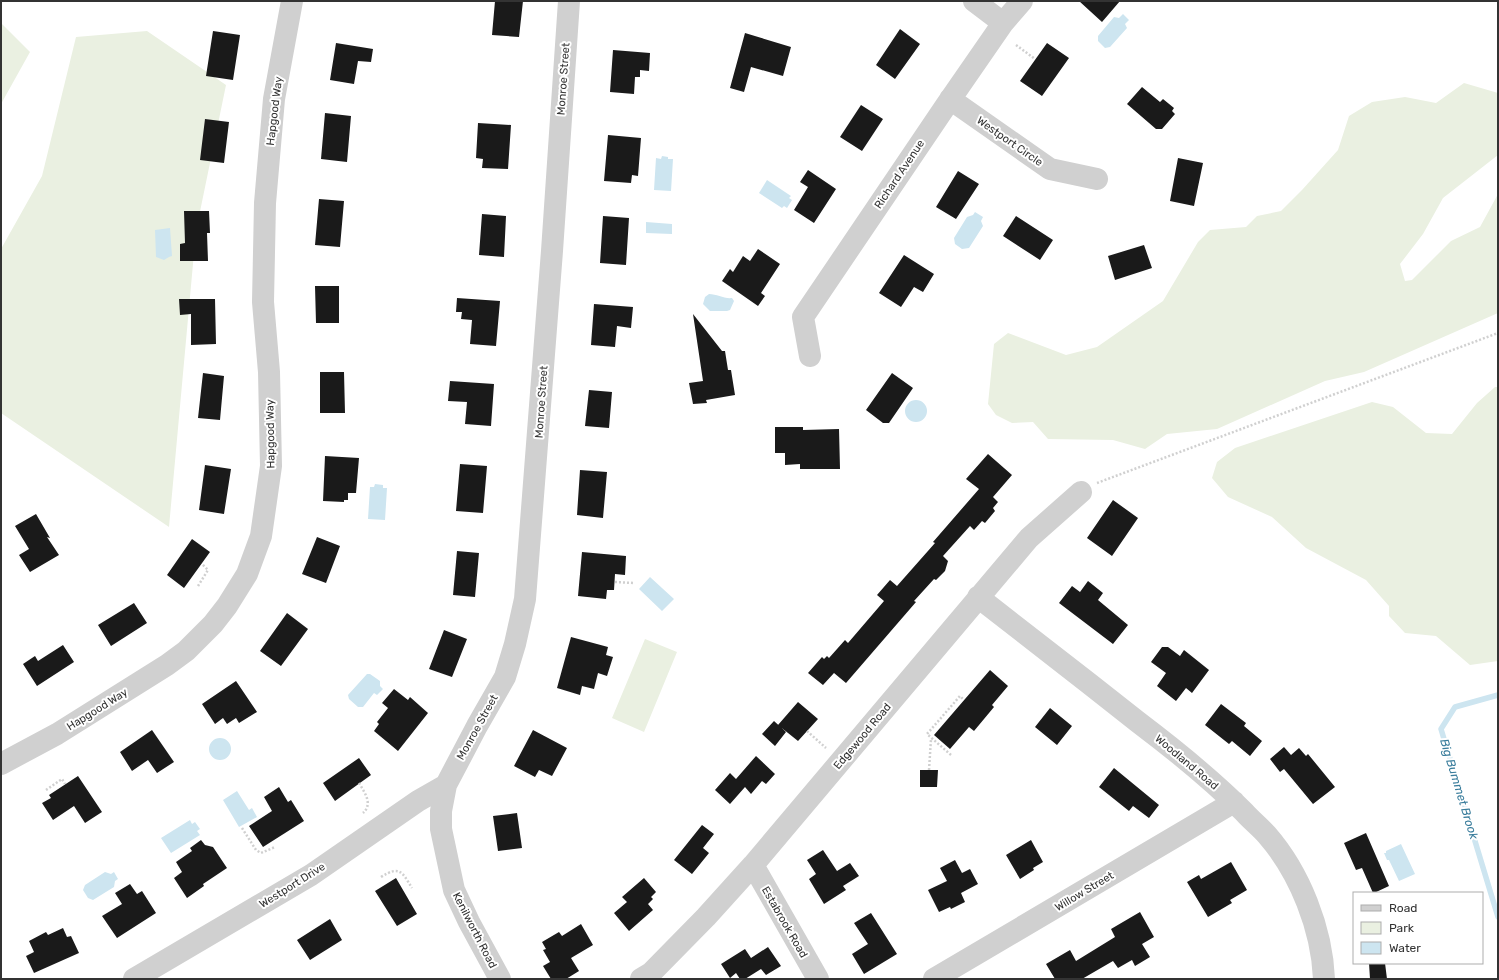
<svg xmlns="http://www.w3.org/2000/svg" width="1499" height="980" font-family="Rubik,sans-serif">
  <rect width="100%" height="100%" fill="#fff"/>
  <path fill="#eaf0e1" d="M 1,23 L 30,52 L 1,104 Z
    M 147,31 L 226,85 L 196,231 L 169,527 L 1,413 L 1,249 L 42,176 L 76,37 Z
    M 1464,83 L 1498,93 L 1498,155 L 1443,198 L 1423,234 L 1400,264 L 1405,281 L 1412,280 L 1451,241 L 1480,227 L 1498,194 L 1498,313 L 1364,372 L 1325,381 L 1217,429 L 1167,434 L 1145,449 L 1113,440 L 1048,439 L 1033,422 L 1012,423 L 996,415 L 988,404 L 994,344 L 1008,333 L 1066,355 L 1097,347 L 1163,301 L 1198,242 L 1210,230 L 1246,227 L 1257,216 L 1281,211 L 1302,190 L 1338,150 L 1349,116 L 1372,102 L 1405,97 L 1436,103 Z
    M 1495,387 L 1498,387 L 1498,661 L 1470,665 L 1436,636 L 1405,633 L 1389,616 L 1389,606 L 1366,580 L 1306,548 L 1272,517 L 1228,497 L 1212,478 L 1217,462 L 1235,448 L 1372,402 L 1393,407 L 1426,433 L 1452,434 L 1477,403 Z
    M 645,639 L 677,652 L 644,732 L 612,718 Z"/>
  <path fill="#cde5f0" d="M 1123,14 L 1129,20 L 1125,24 L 1127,28 L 1110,47 L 1105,48 L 1098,41 L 1098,36 L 1114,17 L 1119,18 Z
    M 662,156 L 668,157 L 668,159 L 673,159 L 671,191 L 654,190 L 656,158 L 661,159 Z
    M 767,180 L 791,196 L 789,198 L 792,200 L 787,208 L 784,206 L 782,208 L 759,193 Z
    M 975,212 L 983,217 L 981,221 L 983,226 L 969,248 L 962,249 L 955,244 L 954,238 L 967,217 L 973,215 Z
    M 646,222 L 672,224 L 672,234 L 646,233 Z
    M 170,228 L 172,256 L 169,257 L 164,260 L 156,257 L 155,230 Z
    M 709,294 C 717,294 724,299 732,298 L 734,301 L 730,310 L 727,311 L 710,311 L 703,304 L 705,297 Z
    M905 411a11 11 0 1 1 22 0a11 11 0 1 1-22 0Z
    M 375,484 L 383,485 L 383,488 L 387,488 L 385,520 L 368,519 L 370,487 L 374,487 Z
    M 650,577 L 674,599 L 662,611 L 639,589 Z
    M 367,674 L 370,674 L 380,681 L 380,686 L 383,689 L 377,695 L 374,693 L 363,707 L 358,707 L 349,699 L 348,695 Z
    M209 749a11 11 0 1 1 22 0a11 11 0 1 1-22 0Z
    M 237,791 L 249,810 L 252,808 L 257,817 L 239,827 L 223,800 Z
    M 190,820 L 192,824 L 195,822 L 200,829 L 197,831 L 200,835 L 171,853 L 161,838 Z
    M 1401,844 L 1415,874 L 1399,881 L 1389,860 L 1387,860 L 1384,853 L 1386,853 L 1386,851 Z
    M 105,872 L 111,874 L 114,872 L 118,879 L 115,881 L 114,887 L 93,900 L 88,898 L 83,890 L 85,885 Z"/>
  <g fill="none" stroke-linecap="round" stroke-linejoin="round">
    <path stroke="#cde5f0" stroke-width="5.5" d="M 1498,695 L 1455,707 L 1441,729 L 1498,917"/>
  </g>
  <path fill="#1a1a1a" d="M 495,1 L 523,1 L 519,37 L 492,35 Z
    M 1079,1 L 1120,1 L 1102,22 Z
    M 900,29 L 920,44 L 895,79 L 876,65 Z
    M 213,31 L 240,35 L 233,80 L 206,76 Z
    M 745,33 L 791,47 L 783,76 L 751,67 L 744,92 L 730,88 Z
    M 336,43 L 373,49 L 371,62 L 358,61 L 354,84 L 330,80 Z
    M 1047,43 L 1069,58 L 1042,96 L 1020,81 Z
    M 613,50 L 650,53 L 649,71 L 640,70 L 640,77 L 635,77 L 634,94 L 610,92 Z
    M 1142,87 L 1160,102 L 1163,99 L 1174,108 L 1172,111 L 1175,114 L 1162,129 L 1156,129 L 1127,104 Z
    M 861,105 L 883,119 L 862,151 L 840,137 Z
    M 325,113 L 351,116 L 347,162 L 321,159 Z
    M 205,119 L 229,122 L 224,163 L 200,160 Z
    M 478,123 L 511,125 L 508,169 L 482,168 L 483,159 L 476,158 Z
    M 608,135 L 641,138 L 638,176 L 632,175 L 631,183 L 604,181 Z
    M 1178,158 L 1203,163 L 1194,206 L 1170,201 Z
    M 808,170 L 836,189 L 814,223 L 794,210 L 808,187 L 800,182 Z
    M 958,171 L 979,184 L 956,219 L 936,207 Z
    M 319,199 L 344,201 L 340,247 L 315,245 Z
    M 184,211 L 209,211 L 210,233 L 207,233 L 208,261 L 180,261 L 180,244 L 185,243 Z
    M 482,214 L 506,216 L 504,257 L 479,255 Z
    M 603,216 L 629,218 L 626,265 L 600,263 Z
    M 1016,216 L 1053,240 L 1040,260 L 1003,236 Z
    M 1144,245 L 1152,268 L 1115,280 L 1108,256 Z
    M 758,249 L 780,264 L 761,293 L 765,296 L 758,306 L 722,281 L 730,269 L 733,272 L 743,256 L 750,261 Z
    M 904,255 L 934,274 L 923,292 L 914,287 L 901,307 L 879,293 Z
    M 315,286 L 339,286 L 339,323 L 316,323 Z
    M 457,298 L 500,301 L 496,346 L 470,344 L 472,320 L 461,319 L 462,312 L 456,312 Z
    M 179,299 L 215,299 L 216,344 L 191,345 L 191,314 L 180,315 Z
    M 594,304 L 633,307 L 631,328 L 617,326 L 615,347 L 591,345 Z
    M 693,314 L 722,351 L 725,351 L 728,370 L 731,370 L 735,395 L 706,400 L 707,403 L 693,404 L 689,383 L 703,381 Z
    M 320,372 L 344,372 L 345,413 L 320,413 Z
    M 203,373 L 224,376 L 220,420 L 198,418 Z
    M 892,373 L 913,388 L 889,423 L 883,423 L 866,410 Z
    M 450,381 L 494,384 L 491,426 L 465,424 L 467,402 L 448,401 Z
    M 589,390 L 612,392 L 609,428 L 585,426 Z
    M 775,427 L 803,427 L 803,430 L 839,429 L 840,469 L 800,469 L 800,464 L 785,465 L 785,453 L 775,453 Z
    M 988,454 L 1012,475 L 993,497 L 998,502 L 993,508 L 995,511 L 985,523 L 982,521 L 974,530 L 970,526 L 943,556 L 948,561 L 945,571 L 936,580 L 934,579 L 914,601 L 916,602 L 846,683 L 834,673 L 823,685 L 808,673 L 822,657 L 824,659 L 827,656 L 829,658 L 845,640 L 848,643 L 884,601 L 877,595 L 890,580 L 897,586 L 935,543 L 933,542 L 979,489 L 966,479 Z
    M 325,456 L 359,458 L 356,493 L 348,493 L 348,500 L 344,500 L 344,502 L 323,501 Z
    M 460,464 L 487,466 L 483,513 L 456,511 Z
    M 205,465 L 231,469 L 224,514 L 199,510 Z
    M 580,470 L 607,472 L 603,518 L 577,515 Z
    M 1113,500 L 1138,518 L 1112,556 L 1087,538 Z
    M 36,514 L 50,538 L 47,537 L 59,555 L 30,572 L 19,555 L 29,549 L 15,526 Z
    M 317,537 L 340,546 L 326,583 L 302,574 Z
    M 192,539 L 210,552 L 184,588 L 167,575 Z
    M 457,551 L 479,553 L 475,597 L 453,595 Z
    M 582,552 L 626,556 L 625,575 L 615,574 L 614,590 L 607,590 L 606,599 L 578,596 Z
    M 1088,581 L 1103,593 L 1098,600 L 1128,625 L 1113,644 L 1059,603 L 1072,586 L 1080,592 Z
    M 134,603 L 147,623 L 111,646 L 98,625 Z
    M 287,613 L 308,629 L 281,666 L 260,651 Z
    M 444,630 L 467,639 L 452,677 L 429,669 Z
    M 571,637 L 608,647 L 606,655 L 613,657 L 607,676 L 598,673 L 594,689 L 582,686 L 580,695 L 557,688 Z
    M 63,645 L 74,662 L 37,686 L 23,664 L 35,656 L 38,661 Z
    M 1162,647 L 1168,647 L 1180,656 L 1184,650 L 1209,670 L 1192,693 L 1186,688 L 1176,701 L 1157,686 L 1166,673 L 1151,662 Z
    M 990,670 L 1008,686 L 992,705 L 994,707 L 974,731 L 969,727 L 950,749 L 934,735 Z
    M 236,681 L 257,712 L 239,723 L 236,718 L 227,724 L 223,718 L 215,724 L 202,704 Z
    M 394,689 L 408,700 L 410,697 L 428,713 L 398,751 L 374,731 L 379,724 L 377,722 L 388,708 L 382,703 Z
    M 798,702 L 818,719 L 798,741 L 778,725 Z
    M 1221,704 L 1246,723 L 1244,726 L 1262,741 L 1250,756 L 1232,741 L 1229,744 L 1205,725 Z
    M 1050,708 L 1072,726 L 1057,745 L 1035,727 Z
    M 774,721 L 786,732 L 775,746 L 762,734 Z
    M 152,730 L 174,762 L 157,773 L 148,760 L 132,771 L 120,752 Z
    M 533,730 L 567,748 L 552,776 L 539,770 L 535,777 L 514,766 Z
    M 1284,747 L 1291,755 L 1299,748 L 1306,756 L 1308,754 L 1335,787 L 1313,804 L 1284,769 L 1280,772 L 1270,759 Z
    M 756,756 L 775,774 L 766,784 L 762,781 L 751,794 L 745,787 L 730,804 L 715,790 L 730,773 L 736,779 Z
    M 359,758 L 371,775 L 335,801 L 323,783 Z
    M 1114,768 L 1159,805 L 1149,818 L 1133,806 L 1129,811 L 1099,787 Z
    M 920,770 L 938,770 L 937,787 L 920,787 Z
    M 78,776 L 102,812 L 85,823 L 74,806 L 53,820 L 42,803 L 51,798 L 49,795 Z
    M 279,787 L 288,802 L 291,800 L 304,821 L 263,847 L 249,826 L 272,811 L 264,797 Z
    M 517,813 L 522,848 L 498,851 L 493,816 Z
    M 702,825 L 714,834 L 703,848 L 709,853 L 692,874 L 674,860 Z
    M 1366,833 L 1389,886 L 1374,893 L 1373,893 L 1362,868 L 1356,870 L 1344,843 Z
    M 201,840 L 205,845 L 213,847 L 227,868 L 203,884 L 204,886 L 187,898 L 174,878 L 182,872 L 176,862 L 192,851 L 190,848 Z
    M 1031,840 L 1043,862 L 1033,868 L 1034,870 L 1020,879 L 1006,855 Z
    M 823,850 L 837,871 L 850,863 L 859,876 L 843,886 L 846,890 L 824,904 L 809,879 L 816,874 L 807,860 Z
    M 955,860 L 962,873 L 970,869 L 978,884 L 961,893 L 965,902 L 951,909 L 950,907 L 939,912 L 928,890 L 947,881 L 940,868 Z
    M 1231,862 L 1247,890 L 1230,900 L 1232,903 L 1208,917 L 1187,882 L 1199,875 L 1201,879 Z
    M 396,878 L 417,914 L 397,926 L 375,891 Z
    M 644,878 L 656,892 L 651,897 L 653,899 L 648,904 L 653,910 L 629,931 L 614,913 L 627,902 L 622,897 Z
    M 130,884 L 137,894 L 142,891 L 156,913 L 117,938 L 102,916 L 122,904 L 115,893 Z
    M 1140,912 L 1154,937 L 1142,944 L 1150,957 L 1135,966 L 1132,960 L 1118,968 L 1113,961 L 1082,979 L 1055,979 L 1046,964 L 1070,950 L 1076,961 L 1115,937 L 1111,929 Z
    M 871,913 L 897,954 L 864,974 L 852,954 L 868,944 L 854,923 Z
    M 330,919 L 342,940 L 310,960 L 297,940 Z
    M 581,924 L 593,945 L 571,958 L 579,971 L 566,979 L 551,979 L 543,966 L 550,962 L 543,950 L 546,949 L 542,942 L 559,932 L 562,936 Z
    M 63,928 L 67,937 L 71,936 L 79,953 L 34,973 L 26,956 L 34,952 L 29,941 L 46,932 L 48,935 Z
    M 768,947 L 781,966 L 766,975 L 761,969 L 745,979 L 740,979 L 736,973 L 730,978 L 721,964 L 745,949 L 751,958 Z
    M 1369,963 L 1385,963 L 1387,979 L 1370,979 Z"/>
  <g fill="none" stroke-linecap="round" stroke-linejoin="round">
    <path stroke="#d0d0d0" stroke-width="2.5" stroke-dasharray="2 2" stroke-linecap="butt" d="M 1016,45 L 1035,59
      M 1097,483 L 1498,333
      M 615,582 L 634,583
      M 198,586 L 208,570 L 202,564
      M 807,731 L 826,748
      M 951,755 L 927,734 L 960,696 L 964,700
      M 929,770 L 931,739
      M 359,783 C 365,793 373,804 363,813
      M 46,790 L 62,779 L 65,784
      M 242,828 L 256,850 L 261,853 L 275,847
      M 381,877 C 400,865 402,872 412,888"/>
    <path stroke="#d0d0d0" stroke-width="22" d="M 974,1 L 1003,23
      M 950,99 L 1050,169 L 1097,179
      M 810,356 L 803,317 L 947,104 L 1003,23 L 1022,1
      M 978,597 C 1032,639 1085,680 1138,722 C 1175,750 1211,779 1244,812 C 1251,820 1260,827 1267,835 C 1300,873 1322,929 1324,979
      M 1,764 L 57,734 L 167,665 L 186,651 L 213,624 L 227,606 L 247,574 L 261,536 L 271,466 L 269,372 L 263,302 L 265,203 L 274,99 L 292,1
      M 753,865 L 818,979
      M 134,979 L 311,875 L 418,801 L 446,785
      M 500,979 L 469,922 L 454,890 L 441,829 L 441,811 L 446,785 L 477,726 L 505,677 L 515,644 L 525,599 L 552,251 L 569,1
      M 641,979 L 651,973 L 706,917 L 753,865 L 1029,538 L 1081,492
      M 934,979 L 1234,802"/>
  </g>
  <g text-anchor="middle" stroke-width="4" stroke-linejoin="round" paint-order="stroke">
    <g font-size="11" fill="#333" stroke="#fff">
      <text transform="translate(563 79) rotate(-86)" y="4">Monroe Street</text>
      <text transform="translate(274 111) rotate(-83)" y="4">Hapgood Way</text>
      <text transform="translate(1010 141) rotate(35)" y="4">Westport Circle</text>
      <text transform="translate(899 174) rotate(-56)" y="4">Richard Avenue</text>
      <text transform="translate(541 402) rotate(-86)" y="4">Monroe Street</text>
      <text transform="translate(270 434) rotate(-91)" y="4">Hapgood Way</text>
      <text transform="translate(97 709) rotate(-32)" y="4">Hapgood Way</text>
      <text transform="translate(477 727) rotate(-61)" y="4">Monroe Street</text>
      <text transform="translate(862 736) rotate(-50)" y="4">Edgewood Road</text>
      <text transform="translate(1187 762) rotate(40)" y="4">Woodland Road</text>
      <text transform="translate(292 885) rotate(-32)" y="4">Westport Drive</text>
      <text transform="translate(1084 891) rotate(-31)" y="4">Willow Street</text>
      <text transform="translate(785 922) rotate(60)" y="4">Estabrook Road</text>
      <text transform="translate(475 930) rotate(63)" y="4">Kenilworth Road</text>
    </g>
    <g font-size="12" font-style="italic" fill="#3a7d9c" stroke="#fff">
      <text transform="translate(1459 789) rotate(73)" y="4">Big Bummet Brook</text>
    </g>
  </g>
  <rect width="1499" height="980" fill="none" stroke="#333333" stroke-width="4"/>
  <rect x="1353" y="892" width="130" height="72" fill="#ffffff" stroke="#adadad"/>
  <rect x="1361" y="905" width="20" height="6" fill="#d0d0d0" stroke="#adadad"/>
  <text x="1389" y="912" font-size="12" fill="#333333">Road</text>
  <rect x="1361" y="922" width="20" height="12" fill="#eaf0e1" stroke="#adadad"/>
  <text x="1389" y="932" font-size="12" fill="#333333">Park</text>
  <rect x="1361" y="942" width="20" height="12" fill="#cde5f0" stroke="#adadad"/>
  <text x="1389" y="952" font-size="12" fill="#333333">Water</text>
</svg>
